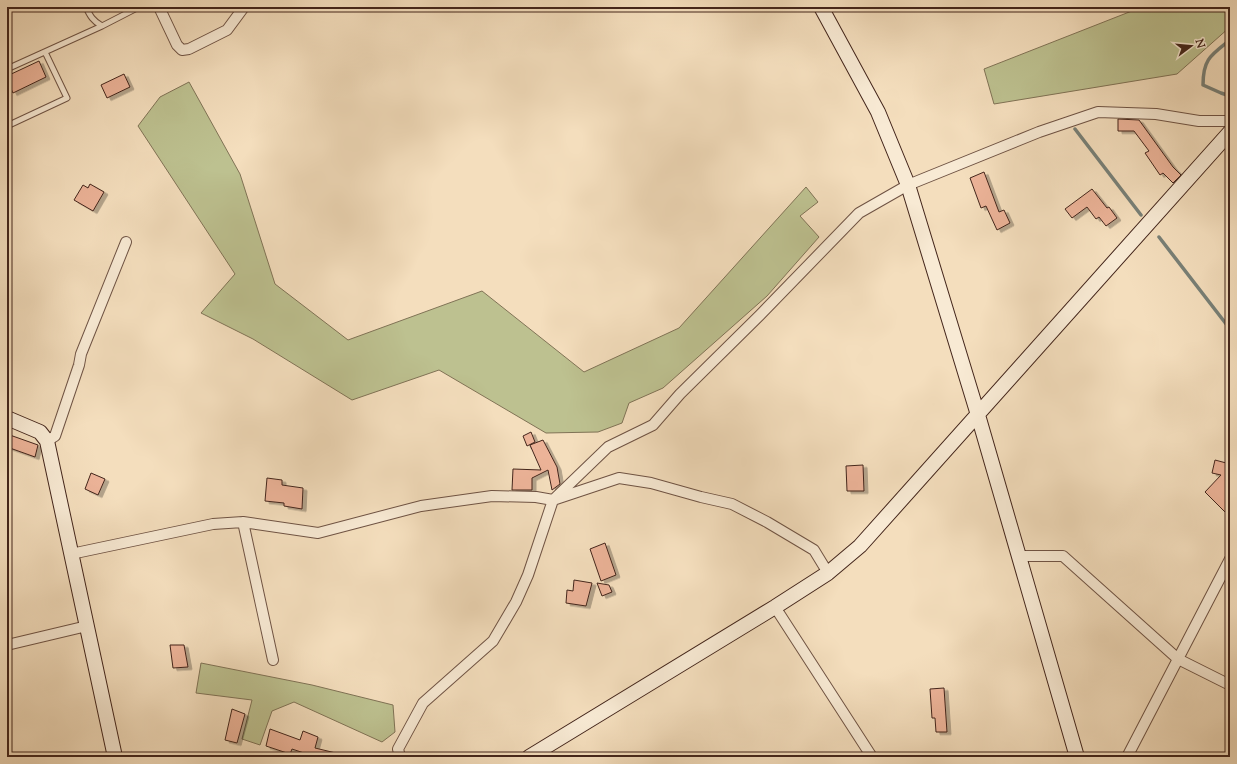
<svg xmlns="http://www.w3.org/2000/svg" width="1237" height="764" font-family="'Sorts Mill Goudy',serif">
  <defs>
    <filter id="shadow"><feDropShadow dx="4" dy="2.5" stdDeviation="0" flood-color="#0004"/></filter>
  </defs>
  <rect width="100%" height="100%" fill="#f4debd"/>
  <filter id="stains"><feTurbulence type="fractalNoise" baseFrequency=".005" numOctaves="4"/><feColorMatrix values="0 0 0 0 .2 0 0 0 0 .09 0 0 0 0 .02 0 0 0 .5 -.17"/></filter>
  <radialGradient id="worn" r=".72"><stop offset=".6" stop-color="#630" stop-opacity="0"/><stop offset="1" stop-color="#630" stop-opacity=".3"/></radialGradient>
  <path fill="#bdc190" stroke="#807356" d="M 1142,7 L 1230,7 L 1230,27 L 1177,74 L 994,104 L 984,69 Z
    M 189,82 L 240,174 L 275,284 L 348,340 L 482,291 L 584,372 L 679,328 L 806,187 L 818,202 L 800,216 L 819,237 L 767,296 L 663,388 L 629,403 L 622,423 L 598,432 L 546,433 L 439,370 L 352,400 L 253,339 L 201,313 L 235,274 L 138,126 L 160,97 Z
    M 201,663 L 312,685 L 393,705 L 395,732 L 382,742 L 294,702 L 272,711 L 260,745 L 242,739 L 252,700 L 196,693 Z"/>
  <g fill="none" stroke-linecap="round" stroke-linejoin="round">
    <path stroke="#788077" stroke-width="3.5" d="M 1230,40 C 1211,55 1203,59 1203,85 L 1221,93 L 1230,96
      M 1075,129 L 1141,215
      M 1159,237 L 1230,329"/>
  </g>
  <path fill="#ecb398" stroke="#43251b" filter="url(#shadow)" d="M 39,61 L 46,77 L 13,93 L 7,80 L 7,76 Z
    M 124,74 L 130,87 L 107,98 L 101,85 Z
    M 1118,119 L 1139,120 L 1173,167 L 1181,175 L 1173,183 L 1163,173 L 1160,175 L 1145,153 L 1149,151 L 1134,131 L 1118,131 Z
    M 984,172 L 999,212 L 1004,210 L 1010,223 L 997,230 L 986,206 L 981,208 L 970,178 Z
    M 90,184 L 104,192 L 93,211 L 74,200 L 83,185 L 88,188 Z
    M 1092,189 L 1107,208 L 1109,207 L 1117,218 L 1106,226 L 1099,217 L 1096,219 L 1087,207 L 1072,218 L 1065,209 Z
    M 531,432 L 535,442 L 527,446 L 523,436 Z
    M 7,434 L 38,445 L 35,457 L 7,447 Z
    M 543,440 L 557,467 L 560,484 L 552,490 L 548,470 L 532,478 L 532,490 L 512,490 L 513,469 L 541,470 L 530,445 Z
    M 1215,460 L 1230,464 L 1230,507 L 1225,512 L 1205,492 L 1221,475 L 1212,473 Z
    M 863,465 L 864,491 L 847,491 L 846,466 Z
    M 91,473 L 105,479 L 98,495 L 85,489 Z
    M 267,478 L 282,480 L 282,485 L 303,488 L 302,509 L 284,506 L 284,503 L 265,501 Z
    M 605,543 L 616,575 L 601,581 L 590,549 Z
    M 574,580 L 592,583 L 586,606 L 566,603 L 567,590 L 573,591 Z
    M 597,583 L 609,585 L 612,592 L 602,596 Z
    M 170,645 L 184,645 L 188,667 L 173,668 Z
    M 944,688 L 947,732 L 936,732 L 935,718 L 932,718 L 930,689 Z
    M 232,709 L 245,714 L 237,743 L 225,740 Z
    M 270,729 L 300,740 L 303,731 L 318,737 L 315,748 L 340,754 L 339,757 L 316,757 L 292,749 L 290,754 L 266,746 Z"/>
  <g fill="none" stroke-linecap="round" stroke-linejoin="round">
    <g stroke="#6f5344" stroke-width="7">
      <path id="lane" d="M 86,7 C 90,16 93,21 102,26 L 139,7
        M 316,7 L 320,8 L 323,7
        M 7,69 L 102,26
        M 7,126 L 67,98 L 45,52"/>
    </g>
    <g stroke="#6f5344" stroke-width="12">
      <path id="street" d="M 159,7 L 177,45 L 182,50 L 189,49 L 227,30 L 244,7
        M 47,441 L 55,436 L 79,365 L 81,354 L 126,242
        M 243,522 L 273,660
        M 71,554 L 213,524 L 243,522 L 318,533 L 421,506 L 492,496 L 536,497 L 553,500 L 619,478 L 651,483 L 701,497 L 732,504 L 767,522 L 814,550 L 828,573
        M 1020,556 L 1063,556 L 1178,659 L 1230,685
        M 775,607 L 872,757
        M 7,645 L 87,626
        M 400,757 L 398,749 L 423,703 L 493,641 L 516,602 L 528,575 L 553,500 L 608,447 L 653,425 L 680,394 L 760,315 L 859,213 L 908,185 L 1039,132 L 1098,112 L 1156,114 L 1199,121 L 1230,121
        M 1127,757 L 1230,559"/>
    </g>
    <g stroke="#43251b" stroke-width="16">
      <path id="secondary" d="M 821,7 L 878,112 L 908,185 L 978,415 L 1077,757
        M 7,418 L 40,432 L 47,441 L 115,757
        M 529,757 L 775,607 L 828,573 L 860,546 L 1230,132"/>
    </g>
    <use href="#lane" stroke="#f8ead4" stroke-width="5"/>
    <use href="#street" stroke="#f8ead4" stroke-width="10"/>
    <use href="#secondary" stroke="#f8ead4" stroke-width="14"/>
  </g>
  <rect width="1237" height="764" fill="none" stroke="#f4debd" stroke-width="24"/>
  <rect x="8" y="8" width="1221" height="748" fill="none" stroke="#43251b" stroke-width="2"/>
  <rect x="12" y="12" width="1213" height="740" fill="none" stroke="#43251b"/>
  <g transform="translate(1191 46) rotate(74)" stroke="#f8ead4" stroke-width="3" paint-order="stroke">
  <path d="M0-3L7 15L0 10L-7 15Z" fill="#43251b"/>
  <text y="-6" font-size="11" font-weight="bold" text-anchor="middle" fill="#43251b">N</text>
  </g>
  <rect width="100%" height="100%" filter="url(#stains)"/>
  <rect width="100%" height="100%" fill="url(#worn)"/>
</svg>
